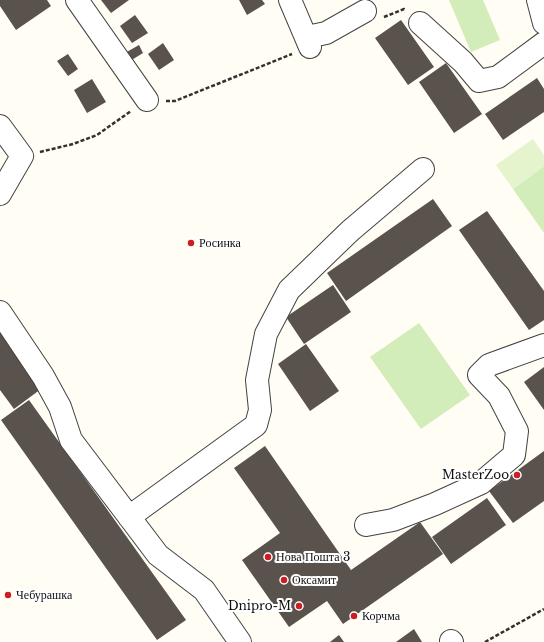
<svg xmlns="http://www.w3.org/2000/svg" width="544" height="642" font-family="'Libre Baskerville',serif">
  <rect width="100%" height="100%" fill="#fffdf4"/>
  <path fill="#d3edba" d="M 449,0 L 483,0 L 500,40 L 471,52 Z
    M 544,166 L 544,233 L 513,189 Z
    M 419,323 L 470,395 L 421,429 L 370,357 Z"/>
  <path fill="#e5f4cc" d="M 533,139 L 544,155 L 544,166 L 513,189 L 496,165 Z"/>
  <path fill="#5a524c" d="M 0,0 L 47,0 L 51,6 L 16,30 L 0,6 Z
    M 101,0 L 129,0 L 111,13 Z
    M 239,0 L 262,0 L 265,4 L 247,15 Z
    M 135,15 L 148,33 L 132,43 L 120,26 Z
    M 401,20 L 434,67 L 408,85 L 375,38 Z
    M 163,43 L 174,60 L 159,70 L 148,54 Z
    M 139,45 L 143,53 L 130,61 L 125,53 Z
    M 68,54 L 78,69 L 68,76 L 57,61 Z
    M 446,63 L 482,114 L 454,133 L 419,82 Z
    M 537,78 L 544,89 L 544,112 L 503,140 L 485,114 Z
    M 92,79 L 106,102 L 87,113 L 74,90 Z
    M 433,199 L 452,226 L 346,301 L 327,273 Z
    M 487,211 L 544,291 L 544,320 L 529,330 L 459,230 Z
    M 333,285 L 351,312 L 304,344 L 286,317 Z
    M 0,331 L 41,389 L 14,409 L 0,390 Z
    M 306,344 L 339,391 L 310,411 L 278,364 Z
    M 544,367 L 544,410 L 524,382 Z
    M 29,400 L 186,620 L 157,640 L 1,420 Z
    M 265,446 L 351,570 L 420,522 L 443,554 L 343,624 L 327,601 L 289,627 L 242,560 L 280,533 L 234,468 Z
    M 544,451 L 544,501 L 513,523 L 489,491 Z
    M 487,498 L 506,525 L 451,564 L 432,537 Z
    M 414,629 L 422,642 L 396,642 Z
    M 339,635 L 344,642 L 330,642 Z"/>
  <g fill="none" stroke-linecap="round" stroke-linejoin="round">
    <g stroke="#434343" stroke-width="24">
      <path id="minor" d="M 77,0 L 147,100
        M 290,0 L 310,47
        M 538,0 L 544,23
        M 420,23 L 463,62 L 479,81 L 498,77 L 544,43
        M 307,37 L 326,33 L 365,11
        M 0,126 L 22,156 L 0,194
        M 0,312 L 43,376 L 60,407 L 71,440 L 158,555 L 204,590 L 240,642
        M 129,517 L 256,425 L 260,410 L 257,380 L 266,334 L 289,290 L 350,231 L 423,169
        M 366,525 L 393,520 L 435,504 L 481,483 L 514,455 L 517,431 L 499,396 L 479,375 L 489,365 L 544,345
        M 451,641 L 452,642"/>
    </g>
    <path stroke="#323232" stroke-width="2.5" stroke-dasharray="4 2" stroke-linecap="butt" d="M 384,17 L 404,9 L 405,10
      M 166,101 L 175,101 L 292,54
      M 40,152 L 73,144 L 97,135 L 131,111
      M 485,642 L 544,609"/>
    <use href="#minor" stroke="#fff" stroke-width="22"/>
  </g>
  <g fill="#cb1e22" stroke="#fff" stroke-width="1.5">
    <circle cx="191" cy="243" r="4"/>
    <circle cx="517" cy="475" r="4"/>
    <circle cx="268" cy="557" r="4"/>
    <circle cx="284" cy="580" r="4"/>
    <circle cx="8" cy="595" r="4"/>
    <circle cx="299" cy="606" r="4"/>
    <circle cx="354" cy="616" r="4"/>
  </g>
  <g text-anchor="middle" stroke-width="4" stroke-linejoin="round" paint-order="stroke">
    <g font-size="12" fill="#101010" stroke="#fff" text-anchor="start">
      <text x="199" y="247">Росинка</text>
      <text x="509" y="479" text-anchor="end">MasterZoo</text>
      <text x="276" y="561">Нова Пошта 3</text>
      <text x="292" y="584">Оксамит</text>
      <text x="16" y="599">Чебурашка</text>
      <text x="291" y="610" text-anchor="end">Dnipro-M</text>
      <text x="362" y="620">Корчма</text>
    </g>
  </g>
</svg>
